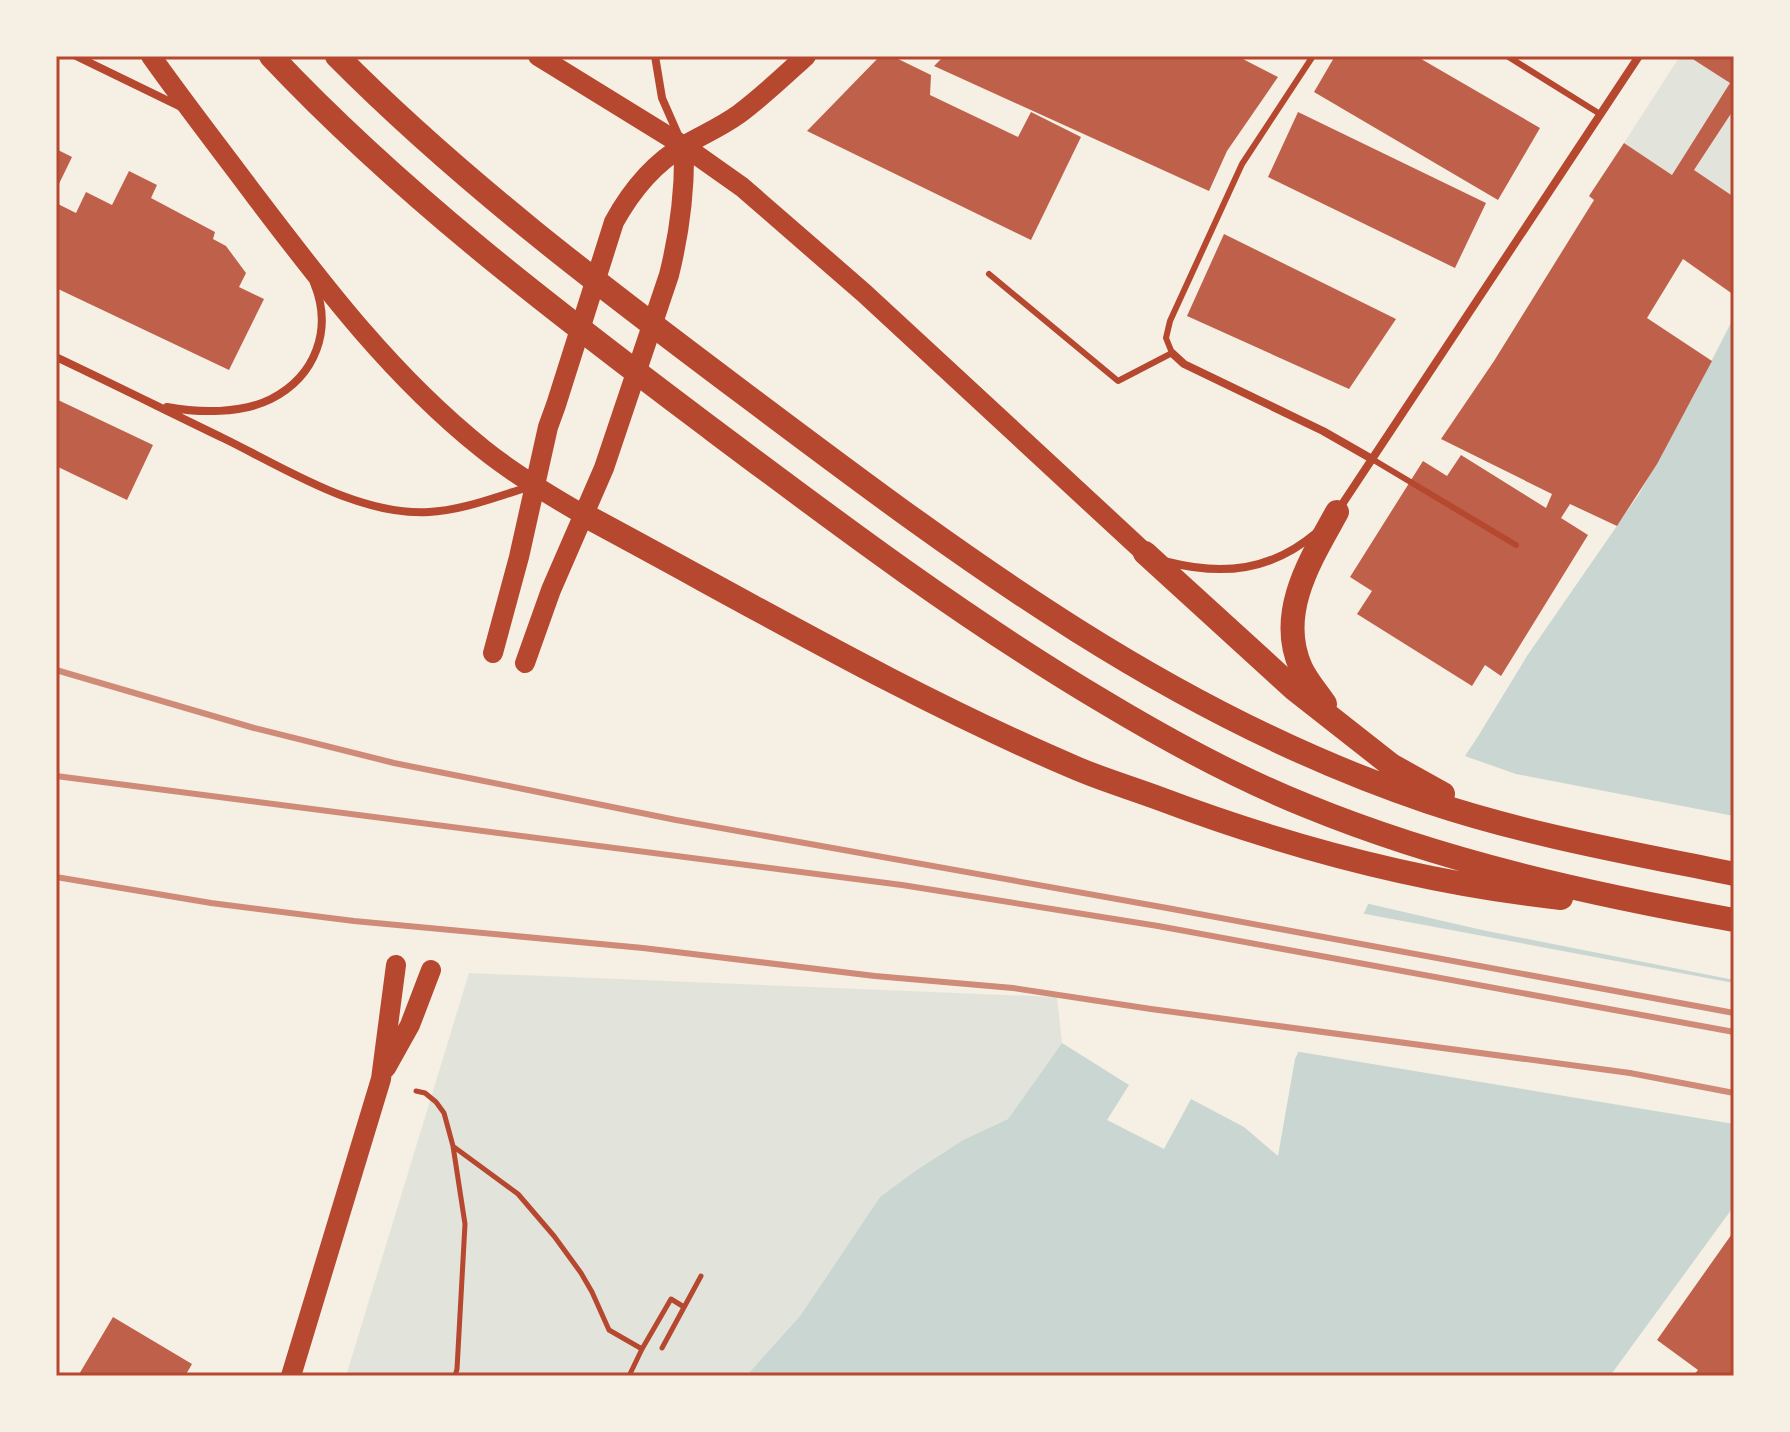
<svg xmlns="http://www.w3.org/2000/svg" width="1790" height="1432" font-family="Helvetica,sans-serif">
  <rect width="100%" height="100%" fill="#f6efe4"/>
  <path fill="#e2e4dc" d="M 1680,56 L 1688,56 L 1734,85 L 1734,197 L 1686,184 L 1624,143 Z
    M 469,973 L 1057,997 L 1062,1043 L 1008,1119 L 963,1140 L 915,1171 L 880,1197 L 800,1316 L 746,1376 L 346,1376 Z"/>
  <path fill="#c9d6d2" d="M 1734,317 L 1734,1206 L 1610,1376 L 746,1376 L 800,1316 L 880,1197 L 915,1171 L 963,1140 L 1008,1119 L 1062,1043 L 1129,1085 L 1107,1120 L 1164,1149 L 1191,1099 L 1244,1127 L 1278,1156 L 1295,1059 L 1372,896 L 1477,738 L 1527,656 L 1639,494 L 1693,397 Z"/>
  <path fill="#f6efe4" d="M 1462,755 L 1516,774 L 1734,816 L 1734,980 L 1482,930 L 1365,903 Z
    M 1360,913 L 1734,983 L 1734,1124 L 1294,1051 Z"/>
  <path fill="#bf614a" d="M 880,56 L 892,56 L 931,75 L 930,95 L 1018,137 L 1031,112 L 1081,137 L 1031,240 L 807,131 Z
    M 944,56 L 1237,56 L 1278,77 L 1227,151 L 1209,191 L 934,66 Z
    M 1335,56 L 1416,56 L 1540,128 L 1498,200 L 1314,92 Z
    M 1688,56 L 1734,56 L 1734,109 L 1694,170 L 1734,197 L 1734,295 L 1683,259 L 1647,318 L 1712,361 L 1657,464 L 1617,526 L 1570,504 L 1561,518 L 1588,535 L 1501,676 L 1485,665 L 1472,686 L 1357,614 L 1372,591 L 1350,577 L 1423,461 L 1447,476 L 1461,455 L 1546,508 L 1552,494 L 1441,439 L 1494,361 L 1594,200 L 1589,196 L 1624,143 L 1672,175 L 1730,83 Z
    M 1298,112 L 1486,203 L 1455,268 L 1268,177 Z
    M 56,149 L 72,157 L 56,190 Z
    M 129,171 L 157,185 L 151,198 L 215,232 L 213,239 L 226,246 L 246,273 L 239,287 L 264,299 L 229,370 L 56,288 L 56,203 L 76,213 L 86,192 L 112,205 Z
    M 1224,234 L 1396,319 L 1349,389 L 1187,316 Z
    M 56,399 L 153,445 L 127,500 L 56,466 Z
    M 1734,1231 L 1734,1376 L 1693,1376 L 1698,1370 L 1657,1340 Z
    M 113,1317 L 192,1364 L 185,1376 L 78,1376 Z"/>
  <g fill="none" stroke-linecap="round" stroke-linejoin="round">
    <path stroke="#b5482f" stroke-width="5" d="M 416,1091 L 425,1093 L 436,1102 L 444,1113 L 453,1146 L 465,1224 L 457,1369 L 455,1376
      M 454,1147 L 518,1194 L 554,1236 L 581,1273 L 592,1292 L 609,1330 L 642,1349
      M 662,1348 L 701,1276
      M 629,1376 L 642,1349 L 671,1299 L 684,1307"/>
    <path stroke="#b5482f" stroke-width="6" d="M 1507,56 L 1600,114
      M 989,274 L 1118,381 L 1172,353 L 1166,338 L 1170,321 L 1242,164 L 1313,56
      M 1372,459 L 1516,545"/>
    <path stroke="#b5482f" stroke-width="8" d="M 76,56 L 183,108
      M 655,56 L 662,98 L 680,139
      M 1172,353 L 1184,364 L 1323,431 L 1372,459
      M 56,357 C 113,384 169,412 225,439 C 286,469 359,516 429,512 C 461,511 498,496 529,487
      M 167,407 C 199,413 241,414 271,399 C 316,376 333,329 314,283
      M 1339,509 L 1639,56
      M 1168,562 C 1223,576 1271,571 1316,533"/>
    <path stroke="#b5482f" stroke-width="20" d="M 151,56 C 185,104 221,150 256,197 C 325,288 393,377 483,449 C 514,474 549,495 584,515
      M 538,56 L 684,146 L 742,187 L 864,293 L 1145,553
      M 493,653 L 519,557 L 548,427 L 556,405 L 614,222 C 631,191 654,163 685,145 C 704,134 721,127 739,114 C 763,96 784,76 806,56
      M 525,663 L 551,590 L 604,468 L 669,275 C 680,231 685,190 684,146
      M 386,1068 L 410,1025 L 431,970
      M 291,1376 L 381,1079 L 396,965"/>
    <path stroke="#b5482f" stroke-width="24" d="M 271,56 C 400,193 551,308 701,421 C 833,520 964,619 1106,703 C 1171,742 1237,778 1307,806 C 1444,862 1589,894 1734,920
      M 337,56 C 461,181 603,288 743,393 C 959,555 1169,715 1429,802 C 1528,835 1631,853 1734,874
      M 584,515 C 747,602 908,697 1078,769 C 1104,780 1131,788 1158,798 C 1288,847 1422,883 1561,898
      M 1145,553 L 1293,688 L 1391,765 L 1443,794
      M 1325,704 C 1317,692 1307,681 1301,668 C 1276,613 1311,559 1337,512"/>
    <path stroke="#cf8b77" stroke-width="6" d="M 56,670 L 254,728 L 394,763 L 474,779 L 676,820 L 1167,908 L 1734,1013
      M 56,776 L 902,885 L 1158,926 L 1734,1032
      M 56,877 L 211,903 L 354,921 L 643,948 L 875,976 L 1013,988 L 1151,1009 L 1630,1073 L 1734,1093"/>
  </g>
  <rect width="1790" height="1432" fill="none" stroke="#f6efe4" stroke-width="116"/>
  <rect x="58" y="58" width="1674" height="1316" fill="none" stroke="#b5482f" stroke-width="3"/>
</svg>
